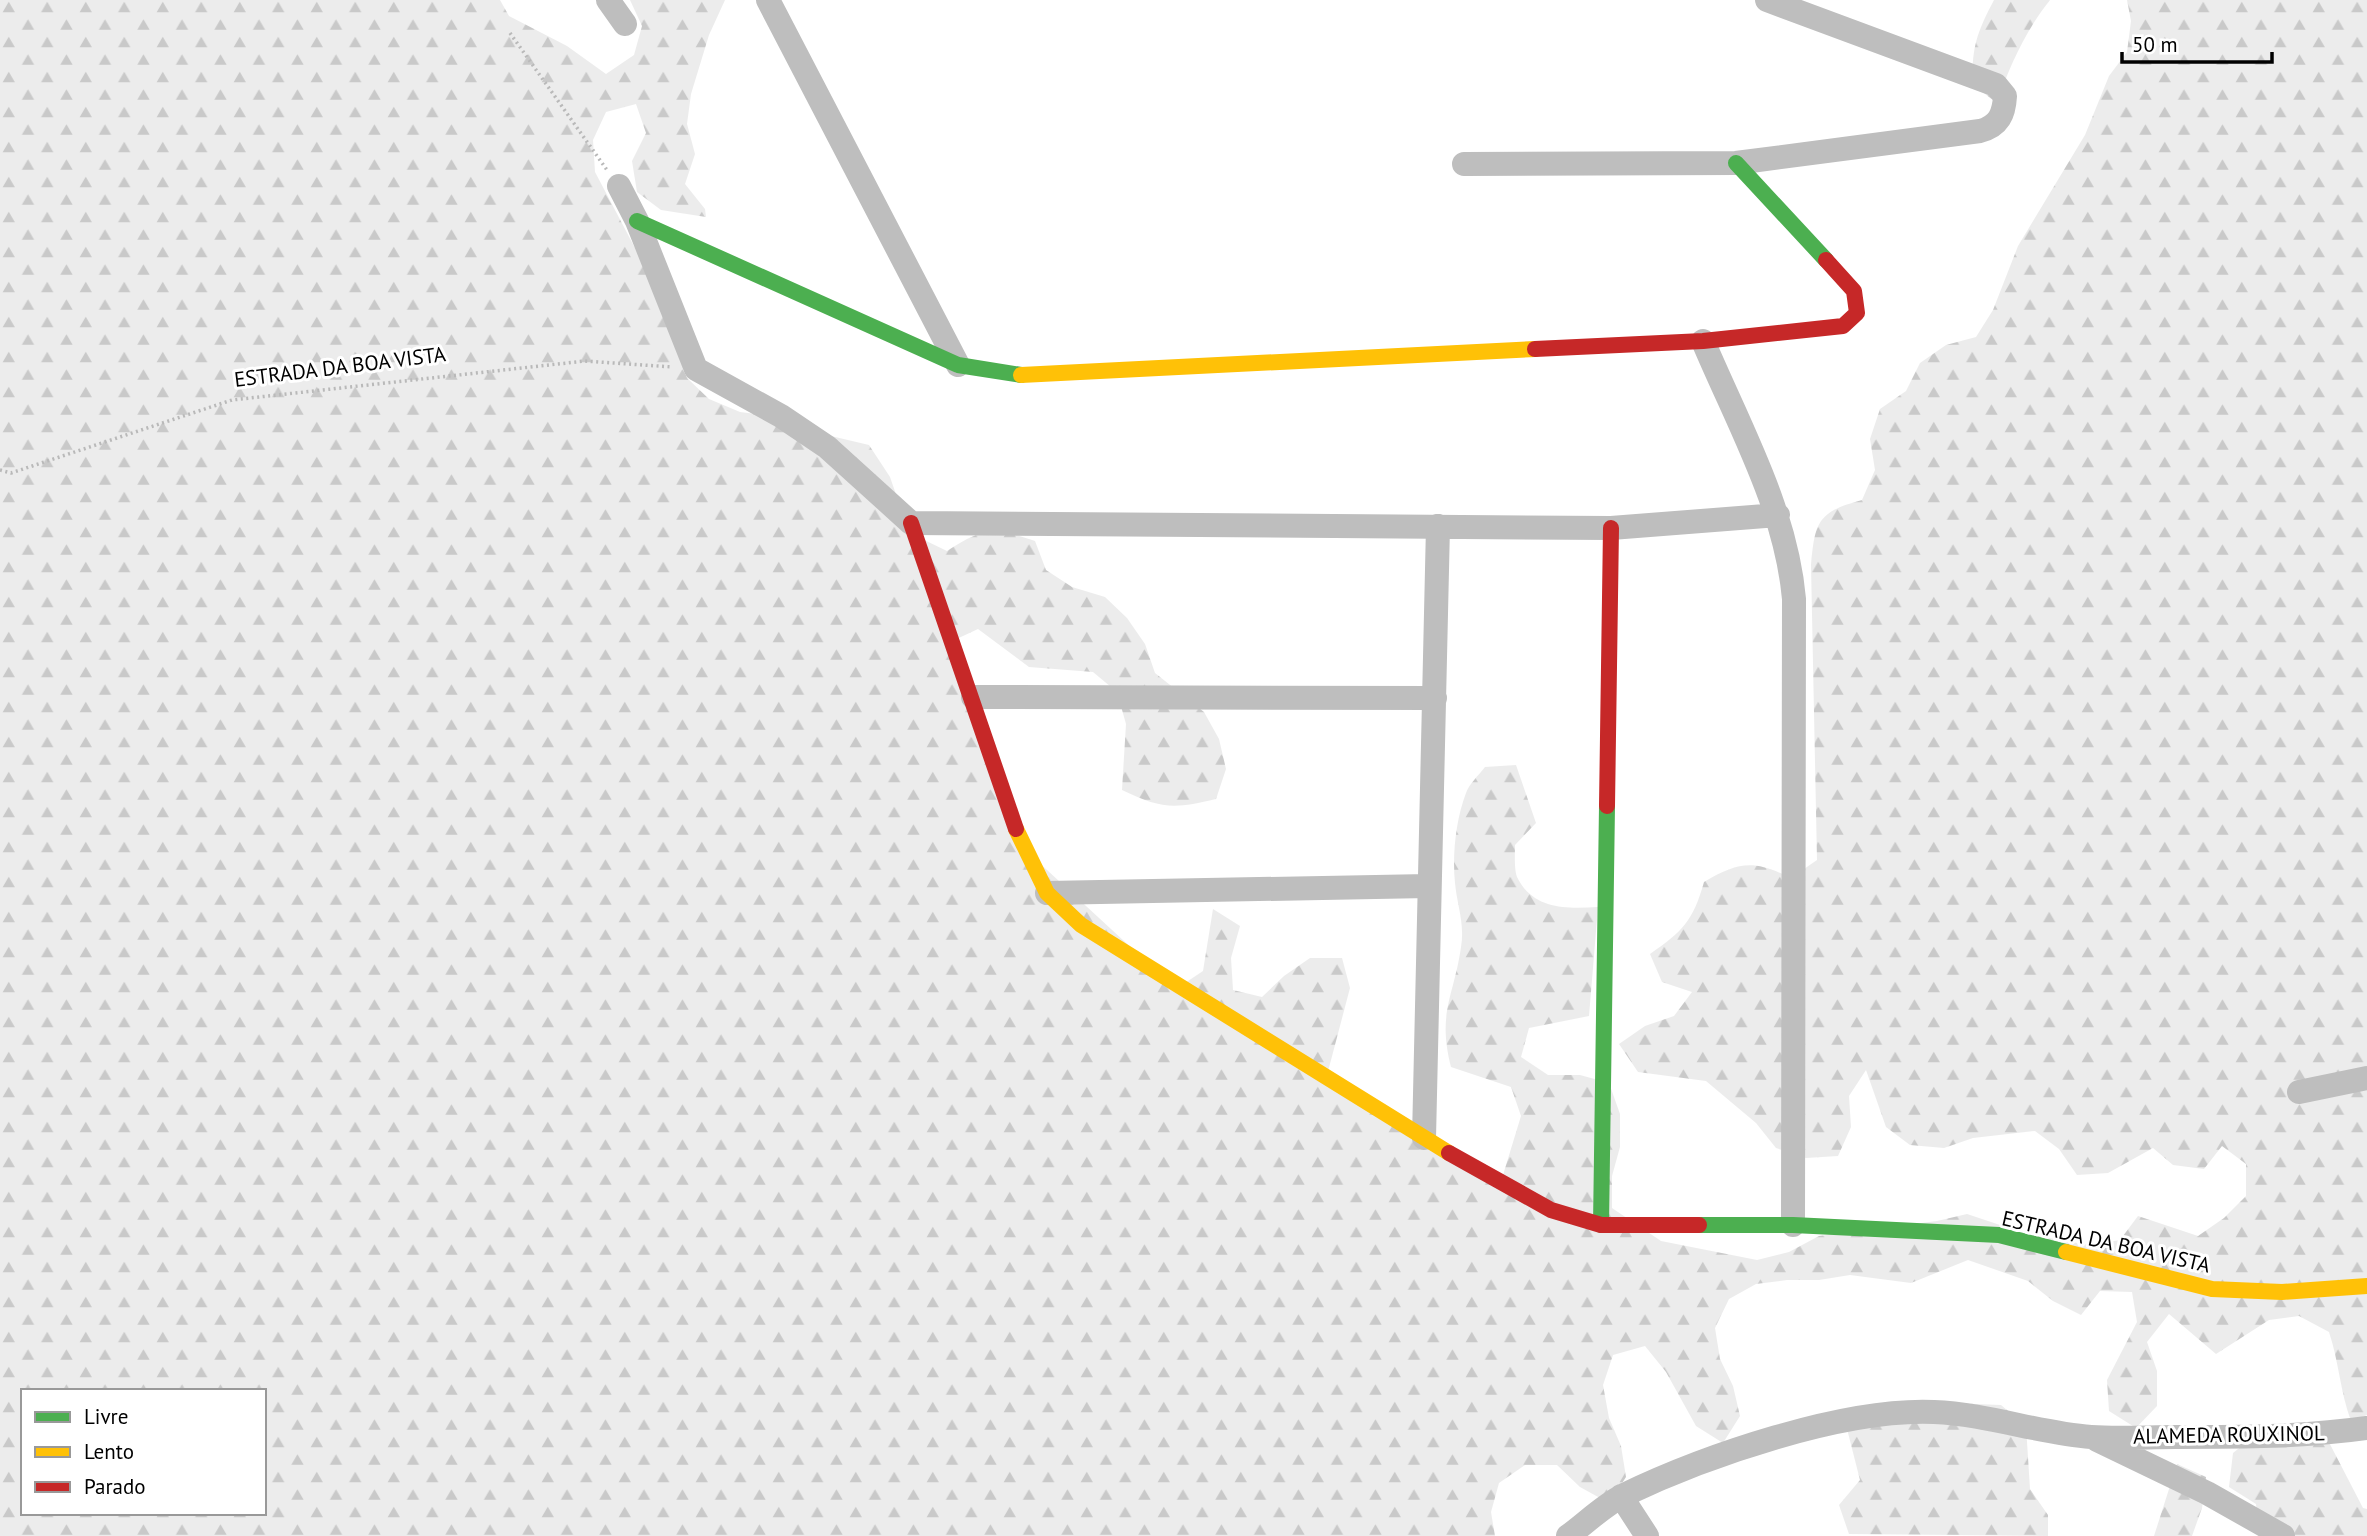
<svg xmlns="http://www.w3.org/2000/svg" width="2367" height="1536" font-family="'PT Sans',sans-serif">
  <defs>
    <pattern id="forest-firs" width="22" height="20" patternUnits="userSpaceOnUse" patternTransform="scale(1.75)"><rect width="22" height="20" fill="#ececec"/><path d="M5 1l3.5 6h-7zM16 11l3.5 6h-7z" fill="#c9c9c9"/></pattern>
  </defs>
  <rect width="100%" height="100%" fill="#fff"/>
  <path fill="url(#forest-firs)" fill-rule="evenodd" d="M 0,0 L 500,0 L 509,16 L 567,46 L 606,74 L 634,55 L 642,26 L 630,0 L 725,0 L 709,35 L 691,94 L 687,124 L 695,154 L 685,184 L 705,209 L 706,217 L 661,210 L 637,192 L 632,161 L 646,133 L 636,104 L 606,112 L 593,140 L 595,172 L 655,286 L 687,378 L 709,399 L 740,412 L 771,416 L 831,436 L 869,445 L 890,477 L 901,509 L 916,536 L 947,551 C 984,527 994,527 1035,541 L 1046,570 L 1072,587 L 1105,597 L 1127,618 L 1145,644 L 1155,673 L 1204,712 L 1219,739 L 1226,769 L 1216,799 C 1174,809 1161,809 1122,790 L 1126,724 L 1117,692 L 1093,672 L 1029,667 L 978,629 L 948,643 L 1021,846 L 1176,989 L 1203,971 L 1213,909 L 1240,926 L 1231,958 L 1233,990 L 1262,997 L 1284,976 L 1310,958 L 1342,958 L 1350,988 L 1326,1079 L 1503,1175 L 1521,1116 L 1511,1087 L 1451,1067 C 1437,1012 1454,997 1461,947 C 1465,924 1457,905 1455,883 C 1452,855 1456,819 1466,793 C 1469,784 1479,775 1485,767 L 1516,765 L 1536,823 L 1515,845 C 1515,854 1514,869 1517,877 C 1533,910 1567,909 1598,907 L 1589,1016 L 1529,1028 L 1521,1057 L 1548,1075 L 1580,1075 L 1609,1083 L 1620,1114 L 1620,1147 L 1612,1176 L 1612,1208 L 1661,1241 L 1757,1260 L 1789,1252 L 1819,1236 L 1937,1221 L 1967,1214 L 2027,1234 L 2089,1245 L 2120,1240 L 2138,1216 L 2198,1236 L 2224,1218 L 2246,1196 L 2246,1164 L 2222,1146 L 2204,1169 L 2173,1165 L 2153,1148 L 2108,1173 L 2077,1175 L 2059,1149 L 2035,1131 L 1973,1138 L 1944,1148 L 1910,1145 L 1886,1127 L 1866,1070 L 1849,1096 L 1851,1127 L 1838,1156 L 1806,1158 L 1776,1148 L 1756,1123 L 1706,1081 L 1638,1072 L 1619,1044 L 1645,1026 L 1674,1016 L 1692,992 L 1662,982 L 1650,954 C 1683,931 1693,921 1704,882 C 1740,861 1754,860 1791,878 L 1817,860 L 1811,565 C 1815,521 1818,512 1862,500 L 1875,470 L 1870,439 L 1880,409 L 1906,391 L 1920,363 L 1946,345 L 1976,337 L 1993,310 L 2018,246 L 2085,135 L 2109,76 L 2127,52 L 2131,21 L 2127,0 L 2367,0 L 2367,1415 L 2351,1421 C 2340,1391 2339,1362 2329,1332 L 2299,1316 L 2269,1320 L 2216,1354 L 2169,1314 L 2147,1342 L 2157,1371 L 2157,1406 L 2136,1428 L 2109,1411 L 2107,1380 L 2137,1322 L 2132,1292 L 2100,1291 L 2081,1315 L 2053,1301 L 2028,1281 L 1968,1260 L 1911,1283 L 1850,1275 L 1819,1280 L 1787,1280 L 1756,1284 L 1729,1299 L 1715,1328 L 1720,1359 L 1733,1386 L 1740,1416 L 1723,1443 L 1696,1426 L 1666,1372 L 1645,1346 L 1613,1355 L 1603,1385 L 1609,1418 L 1621,1446 L 1626,1477 L 1609,1503 L 1580,1487 L 1557,1465 L 1525,1465 L 1499,1483 L 1491,1512 L 1495,1536 L 0,1536 ZM 23,1391 L 264,1391 L 264,1513 L 23,1513 Z
    M 1994,0 L 2050,0 C 2026,30 2009,67 1997,103 L 1973,85 C 1971,49 1977,32 1994,0 Z
    M 1902,1401 L 2001,1405 L 2026,1426 L 2030,1489 L 2048,1515 L 2048,1536 L 1849,1534 L 1839,1505 L 1860,1480 L 1845,1421 Z
    M 2287,1423 L 2319,1423 L 2363,1508 L 2367,1509 L 2367,1536 L 2258,1536 L 2256,1504 L 2229,1487 L 2233,1453 L 2258,1433 Z
    M 2177,1464 L 2206,1477 L 2202,1508 L 2192,1536 L 2154,1536 Z"/>
  <g fill="none" stroke-linecap="round" stroke-linejoin="round">
    <path stroke="#b9b9b9" stroke-width="3.5" stroke-dasharray="2 3.5" stroke-linecap="butt" d="M 510,33 L 607,170
      M 0,470 L 11,473 L 232,400 L 585,361 L 673,367"/>
    <path stroke="#bebebe" stroke-width="24" d="M 608,0 L 625,24
      M 768,0 L 958,365
      M 1464,164 L 1736,163 L 1980,131 C 1999,126 2004,114 2005,96 L 1996,85 L 1767,0
      M 619,186 L 637,221 L 696,369 L 781,416 L 827,447 L 911,523 L 1611,528 L 1778,515
      M 1703,341 C 1738,424 1786,508 1794,599 L 1793,1225
      M 973,697 L 1435,698
      M 1047,893 L 1428,886
      M 2299,1092 L 2367,1078
      M 1424,1138 L 1438,526
      M 2097,1440 L 2207,1493 L 2283,1536
      M 1621,1496 L 1647,1536
      M 1568,1536 C 1586,1523 1604,1505 1624,1495 C 1705,1456 1844,1408 1934,1412 C 1987,1414 2039,1433 2091,1437 C 2119,1439 2148,1437 2176,1437 C 2240,1437 2304,1437 2367,1428"/>
    <path stroke="#4caf50" stroke-width="16" d="M 1736,163 L 1826,260
      M 637,221 L 958,365 L 1021,375
      M 1601,1225 L 1607,806
      M 1699,1225 L 1793,1225 L 1999,1235 L 2066,1252"/>
    <path stroke="#ffc107" stroke-width="16" d="M 1021,375 L 1535,349
      M 1016,829 L 1047,893 L 1081,925 L 1449,1153
      M 2066,1252 L 2212,1289 L 2282,1292 L 2367,1286"/>
    <path stroke="#c62828" stroke-width="16" d="M 1535,349 L 1703,341 L 1843,326 L 1857,313 L 1854,291 L 1826,260
      M 911,523 L 1016,829
      M 1607,806 L 1611,528
      M 1449,1153 L 1551,1210 L 1601,1225 L 1699,1225"/>
  </g>
  <g text-anchor="middle" stroke-width="6" stroke-linejoin="round" paint-order="stroke">
    <g font-size="21" fill="#000" stroke="#fff">
      <text transform="translate(340 367) rotate(-7)" y="7">ESTRADA DA BOA VISTA</text>
      <text transform="translate(2106 1242) rotate(13)" y="7">ESTRADA DA BOA VISTA</text>
      <text transform="translate(2229 1435) rotate(-1)" y="7">ALAMEDA ROUXINOL</text>
    </g>
  </g>
  <rect x="21" y="1389" width="245" height="126" fill="#ffffff" stroke="#999999" stroke-width="2"/>
  <rect x="35" y="1412" width="35" height="10" fill="#4caf50" stroke="#999999" stroke-width="2"/>
  <text x="84" y="1424" font-size="21" fill="#000000">Livre</text>
  <rect x="35" y="1447" width="35" height="10" fill="#ffc107" stroke="#999999" stroke-width="2"/>
  <text x="84" y="1459" font-size="21" fill="#000000">Lento</text>
  <rect x="35" y="1482" width="35" height="10" fill="#c62828" stroke="#999999" stroke-width="2"/>
  <text x="84" y="1494" font-size="21" fill="#000000">Parado</text>
  <path d="M2122 52v10h150v-10" fill="none" stroke="#000000" stroke-width="3.5"/>
  <text x="2132" y="52" font-size="21" fill="#000000" stroke="#ffffff" stroke-width="5" paint-order="stroke">50 m</text>
</svg>
